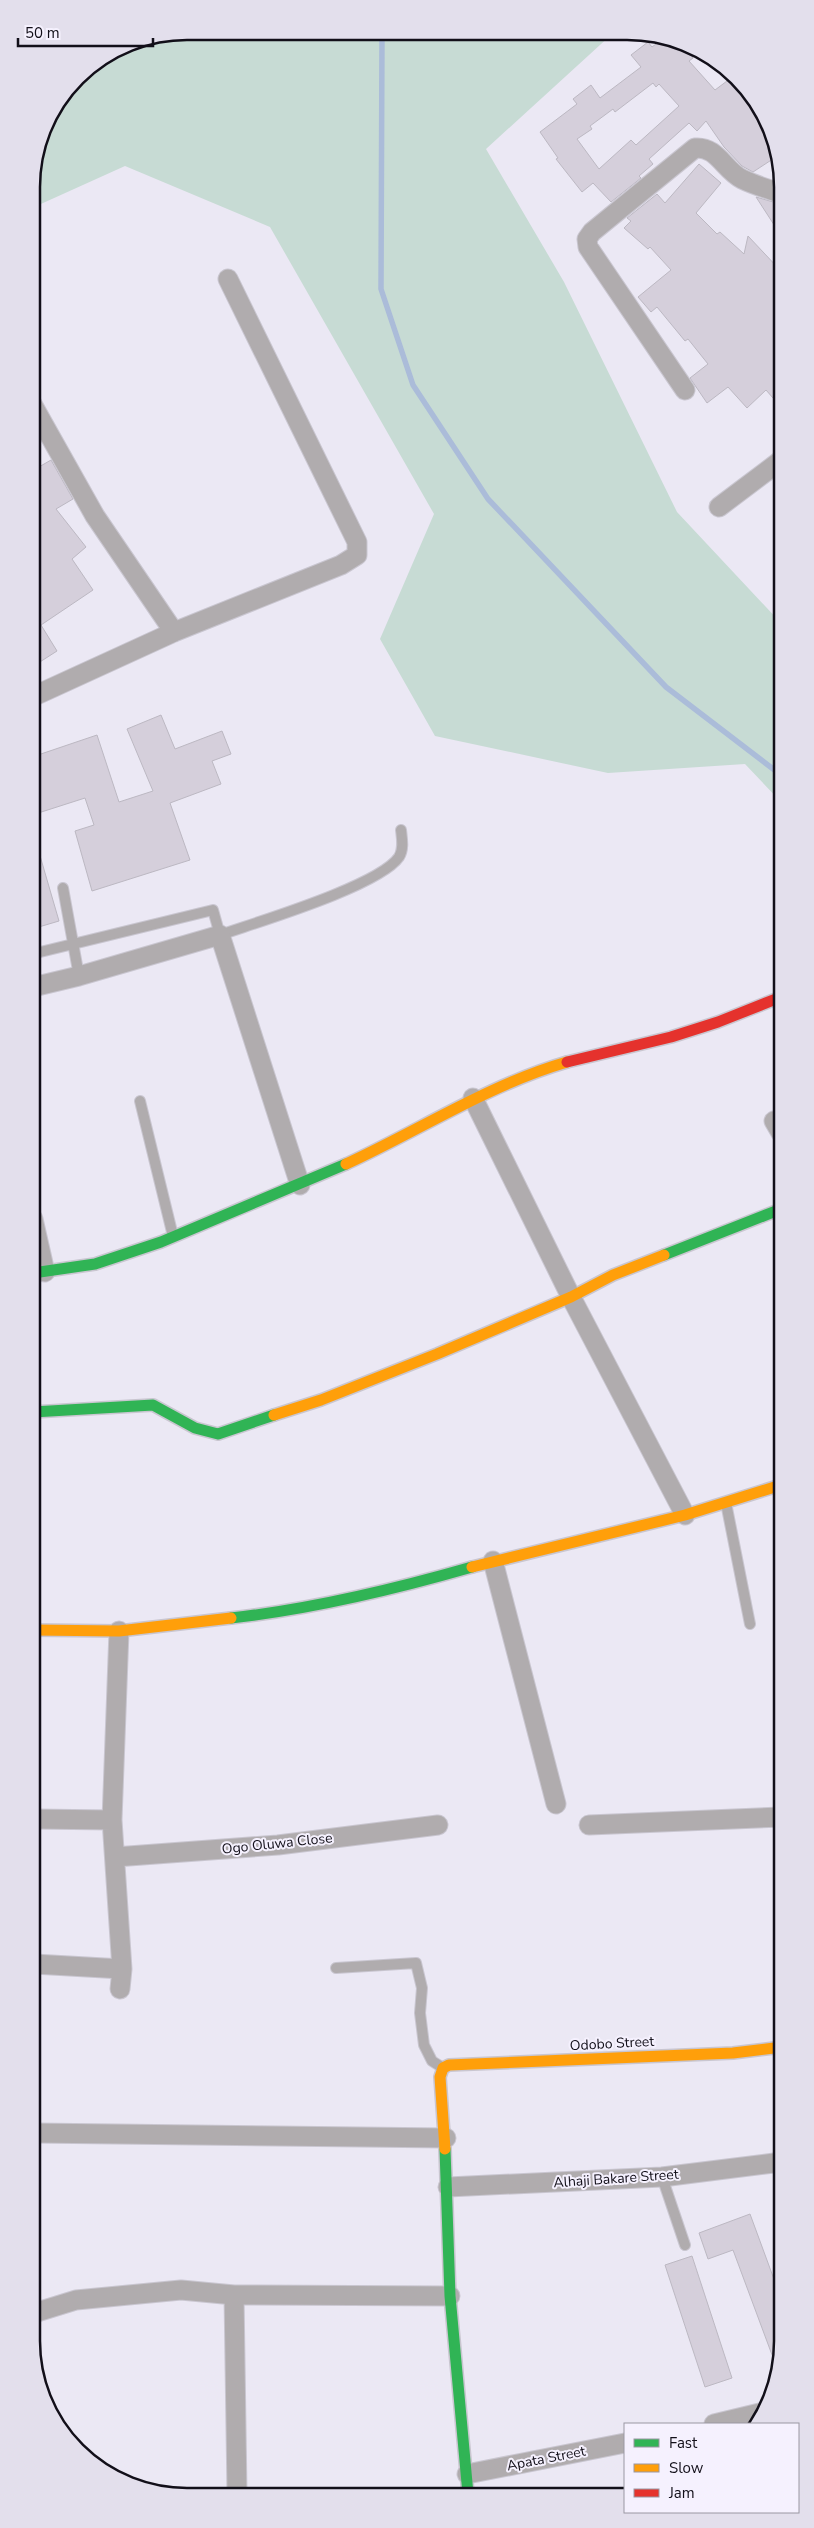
<svg xmlns="http://www.w3.org/2000/svg" width="814" height="2528" font-family="'Nunito Sans',sans-serif">
  <rect width="100%" height="100%" fill="#ebe8f4"/>
  <path fill="#c7dbd4" d="M 187,31 L 612,34 L 486,149 L 564,282 L 677,512 L 780,622 L 781,802 L 745,764 L 608,773 L 435,736 L 380,639 L 434,514 L 270,227 L 125,166 L 32,208 L 32,177 L 47,118 L 77,77 L 128,43 Z"/>
  <g fill="none" stroke-linecap="round" stroke-linejoin="round">
    <path stroke="#abbcd9" stroke-width="5.5" d="M 382,33 L 381,289 L 413,385 L 488,499 L 666,687 L 781,775"/>
  </g>
  <path fill="#d5cfdb" stroke="#bcb8c2" fill-rule="evenodd" d="M 665,37 L 682,44 L 693,58 L 689,61 L 715,90 L 735,75 L 737,77 L 767,119 L 779,155 L 753,172 L 742,166 L 724,147 L 706,121 L 697,131 L 689,123 L 649,159 L 653,164 L 639,176 L 641,178 L 611,202 L 593,183 L 582,192 L 556,159 L 558,158 L 540,132 L 577,104 L 573,99 L 591,85 L 600,98 L 641,67 L 631,55 L 648,42 L 652,47 ZM 653,83 L 656,87 L 659,84 L 679,106 L 636,145 L 631,140 L 599,169 L 577,139 L 592,129 L 590,126 L 613,109 L 615,112 Z
    M 699,164 L 721,183 L 696,213 L 717,234 L 720,232 L 744,254 L 748,236 L 780,270 L 780,406 L 766,390 L 747,408 L 728,387 L 707,403 L 690,378 L 708,364 L 688,339 L 685,341 L 657,307 L 651,312 L 638,297 L 671,270 L 650,247 L 648,249 L 624,228 L 631,221 L 627,218 L 657,194 L 665,203 Z
    M 756,197 L 780,204 L 780,234 Z
    M 51,460 L 73,499 L 56,509 L 86,547 L 72,559 L 93,590 L 41,625 L 57,651 L 32,667 L 32,471 Z
    M 161,715 L 175,749 L 222,731 L 231,754 L 212,761 L 221,784 L 170,803 L 190,860 L 92,891 L 75,831 L 94,825 L 85,798 L 32,815 L 32,757 L 97,735 L 119,802 L 153,791 L 127,729 Z
    M 36,842 L 59,921 L 32,929 L 32,843 Z
    M 750,2214 L 782,2301 L 782,2351 L 778,2371 L 733,2250 L 708,2259 L 699,2233 Z
    M 692,2256 L 732,2378 L 705,2387 L 665,2265 Z"/>
  <g fill="none" stroke-linecap="round" stroke-linejoin="round">
    <g stroke="#c9c6d0" stroke-width="12">
      <path id="lane" d="M 63,888 L 79,976
        M 32,954 L 213,910 L 220,935 C 257,922 379,886 399,857 C 404,849 402,839 401,830
        M 140,1101 L 173,1236
        M 726,1503 L 750,1624
        M 336,1968 L 416,1963 L 422,1988 L 420,2013 L 424,2045 L 432,2061 L 443,2068
        M 662,2177 L 685,2245"/>
    </g>
    <g stroke="#c9c6d0" stroke-width="21">
      <path id="street" d="M 685,390 L 588,247 L 587,239 L 592,232 L 695,148 C 717,146 724,170 742,179 C 754,185 768,189 780,193
        M 32,404 L 95,516 L 174,632
        M 719,507 L 780,461
        M 32,697 L 174,632 L 341,565 L 357,555 L 357,542 L 228,279
        M 33,987 L 79,976 L 220,935 L 300,1185
        M 473,1098 L 571,1297 L 685,1515
        M 774,1121 L 781,1133
        M 33,1219 L 45,1272
        M 493,1561 L 556,1804
        M 119,1631 L 112,1820 L 122,1969 L 120,1989
        M 34,1819 L 112,1820
        M 589,1825 L 782,1817
        M 115,1857 L 278,1845 L 438,1825
        M 34,1964 L 122,1969
        M 34,2133 L 446,2138
        M 448,2187 L 662,2177 L 782,2162
        M 234,2295 L 237,2494
        M 34,2313 L 76,2300 L 181,2290 L 234,2295 L 450,2296
        M 714,2424 L 764,2412
        M 467,2474 L 625,2443"/>
    </g>
    <g stroke="#c9c6d0" stroke-width="14">
      <path id="fast" d="M 664,1255 L 781,1209
        M 33,1273 L 95,1264 L 161,1242 L 346,1164
        M 33,1412 L 153,1405 L 195,1428 L 218,1434 L 274,1415
        M 231,1618 C 313,1609 392,1590 472,1567
        M 445,2149 L 450,2296 L 468,2494"/>
    </g>
    <g stroke="#c9c6d0" stroke-width="14">
      <path id="slow" d="M 346,1164 C 420,1130 488,1085 567,1062
        M 274,1415 L 321,1400 L 437,1354 L 571,1297 L 613,1275 L 664,1255
        M 472,1567 L 685,1515 L 781,1485
        M 33,1630 L 119,1631 L 231,1618
        M 445,2149 L 440,2077 L 443,2068 L 449,2065 L 733,2053 L 782,2047"/>
    </g>
    <g stroke="#c9c6d0" stroke-width="14">
      <path id="jam" d="M 567,1062 L 671,1037 L 718,1022 L 781,997"/>
    </g>
    <use href="#lane" stroke="#b0acae" stroke-width="10"/>
    <use href="#street" stroke="#b0acae" stroke-width="19"/>
    <use href="#fast" stroke="#30b455" stroke-width="11"/>
    <use href="#slow" stroke="#ff9f0a" stroke-width="11"/>
    <use href="#jam" stroke="#e5322d" stroke-width="11"/>
  </g>
  <g text-anchor="middle" stroke-width="4" stroke-linejoin="round" paint-order="stroke">
    <g font-size="14" fill="#120f19" stroke="#f5f1fe">
      <text transform="translate(277 1843) rotate(-6)" y="5">Ogo Oluwa Close</text>
      <text transform="translate(612 2043) rotate(-3)" y="5">Odobo Street</text>
      <text transform="translate(616 2178) rotate(-4)" y="5">Alhaji Bakare Street</text>
      <text transform="translate(546 2458) rotate(-11)" y="5">Apata Street</text>
    </g>
  </g>
  <path d="M0 0H814V2528H0ZM187 40H627A147 147 0 0 1 774 187V2341A147 147 0 0 1 627 2488H187A147 147 0 0 1 40 2341V187A147 147 0 0 1 187 40Z" fill="#e3dfec" fill-rule="evenodd"/>
  <path fill="none" stroke="#120f19" stroke-width="2.5" d="M187 40H627A147 147 0 0 1 774 187V2341A147 147 0 0 1 627 2488H187A147 147 0 0 1 40 2341V187A147 147 0 0 1 187 40Z"/>
  <rect x="624" y="2423" width="175" height="90" fill="#f5f1fe" stroke="#9a97a2"/>
  <rect x="634" y="2439" width="25" height="8" fill="#30b455" stroke="#9a97a2"/>
  <text x="669" y="2448" font-size="15" fill="#120f19">Fast</text>
  <rect x="634" y="2464" width="25" height="8" fill="#ff9f0a" stroke="#9a97a2"/>
  <text x="669" y="2473" font-size="15" fill="#120f19">Slow</text>
  <rect x="634" y="2489" width="25" height="8" fill="#e5322d" stroke="#9a97a2"/>
  <text x="669" y="2498" font-size="15" fill="#120f19">Jam</text>
  <path d="M18 38v8h135v-8" fill="none" stroke="#120f19" stroke-width="2.5"/>
  <text x="25" y="38" font-size="15" fill="#120f19" stroke="#f5f1fe" stroke-width="4" paint-order="stroke">50 m</text>
</svg>
